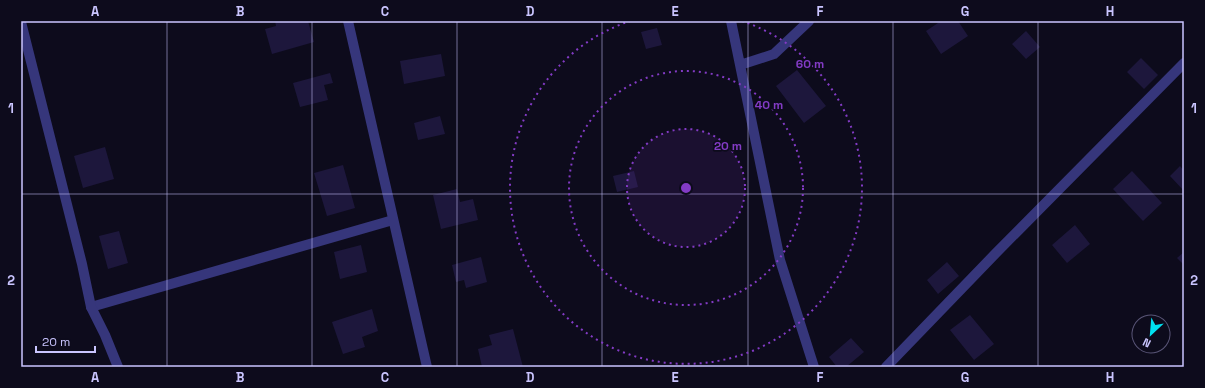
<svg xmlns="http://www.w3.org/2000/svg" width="1205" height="388" font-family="'Space Grotesk',sans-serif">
  <rect width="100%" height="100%" fill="#0d0b1c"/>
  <path fill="#1d173c" d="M 275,21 L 308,21 L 314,42 L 272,54 L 265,29 L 276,26 Z
    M 941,21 L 958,21 L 968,36 L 941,54 L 926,31 Z
    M 657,28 L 662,45 L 646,49 L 641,32 Z
    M 1026,31 L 1040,47 L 1026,59 L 1012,44 Z
    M 441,54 L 445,76 L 404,84 L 400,61 Z
    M 1141,58 L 1158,75 L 1144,89 L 1127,72 Z
    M 797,70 L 826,106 L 804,123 L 776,86 Z
    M 330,73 L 333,83 L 324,85 L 328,100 L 300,107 L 293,83 Z
    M 440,116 L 445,134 L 418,140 L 414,123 Z
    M 105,147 L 114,179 L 83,188 L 74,156 Z
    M 343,165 L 355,208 L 327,216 L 314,173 Z
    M 1180,166 L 1184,171 L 1184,191 L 1170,176 Z
    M 634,171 L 638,187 L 617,192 L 613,176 Z
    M 1132,171 L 1162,203 L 1143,221 L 1113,189 Z
    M 457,189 L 460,202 L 473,199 L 478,220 L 441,229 L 433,195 Z
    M 1075,225 L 1090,244 L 1067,263 L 1052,245 Z
    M 119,231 L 128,263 L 108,269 L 99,236 Z
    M 361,245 L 367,272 L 340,279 L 334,252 Z
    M 1184,252 L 1184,265 L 1177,258 Z
    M 481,257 L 487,282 L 466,288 L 464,280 L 456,282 L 452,265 Z
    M 947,262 L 959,276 L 938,294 L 927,280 Z
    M 372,309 L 378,331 L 362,337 L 365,347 L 343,354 L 332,322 Z
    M 970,315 L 994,344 L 974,360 L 950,330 Z
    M 513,329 L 523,367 L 482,367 L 478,349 L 492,345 L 489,335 Z
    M 851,338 L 864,352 L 846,367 L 837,367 L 829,357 Z"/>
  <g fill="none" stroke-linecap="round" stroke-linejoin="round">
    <path stroke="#36367b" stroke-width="10" d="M 91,307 L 393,220"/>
    <path stroke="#36367b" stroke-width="10" d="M 731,21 L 780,260 L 814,367
      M 21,22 L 82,264 L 91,307 L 105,335 L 118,367
      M 740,65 L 774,54 L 809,21
      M 886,367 L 996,253 L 1184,63"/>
    <path stroke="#36367b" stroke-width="10" d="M 348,21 L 427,367"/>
  </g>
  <path fill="none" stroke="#cac5ff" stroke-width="1" stroke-opacity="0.55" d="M 167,21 L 167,367M 312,21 L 312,367M 457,21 L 457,367M 602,21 L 602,367M 748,21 L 748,367M 893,21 L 893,367M 1038,21 L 1038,367M 21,194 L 1184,194"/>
  <circle cx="686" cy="188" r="59" fill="#833bc5" fill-opacity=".12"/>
  <g fill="none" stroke="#833bc5" stroke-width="2" stroke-dasharray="2 4">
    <circle cx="686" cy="188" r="59"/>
    <circle cx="686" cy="188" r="117"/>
    <path d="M742 21A176 176 0 1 1 630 21"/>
  </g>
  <circle cx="686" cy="188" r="6" fill="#833bc5" stroke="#0d0b1c" stroke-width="2"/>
  <g font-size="12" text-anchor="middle" font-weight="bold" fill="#833bc5" stroke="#0d0b1c" stroke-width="3.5" stroke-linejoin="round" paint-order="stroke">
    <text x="810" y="68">60 m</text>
    <text x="769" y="109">40 m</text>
    <text x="728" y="150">20 m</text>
  </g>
  <rect width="1205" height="388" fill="none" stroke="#0d0b1c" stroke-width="44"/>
  <g transform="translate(1151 334) rotate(206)"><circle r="19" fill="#0d0b1c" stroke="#595577"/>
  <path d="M0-3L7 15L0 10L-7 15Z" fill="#00e1f0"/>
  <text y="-6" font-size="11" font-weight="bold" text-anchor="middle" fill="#cac5ff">N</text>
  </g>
  <path d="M36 346v6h59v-6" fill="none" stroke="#cac5ff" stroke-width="2"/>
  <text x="42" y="346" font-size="12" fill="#cac5ff" stroke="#0d0b1c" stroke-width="3" paint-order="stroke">20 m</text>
  <rect x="22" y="22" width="1161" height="344" fill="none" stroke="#cac5ff" stroke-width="1.5"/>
  <g font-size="13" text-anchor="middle" font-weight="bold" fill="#cac5ff">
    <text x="95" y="16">A</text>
    <text x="240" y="16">B</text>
    <text x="385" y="16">C</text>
    <text x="530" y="16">D</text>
    <text x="675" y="16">E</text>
    <text x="820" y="16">F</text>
    <text x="965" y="16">G</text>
    <text x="1110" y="16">H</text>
    <text x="11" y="113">1</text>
    <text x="1194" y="113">1</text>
    <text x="11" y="285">2</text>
    <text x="1194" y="285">2</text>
    <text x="95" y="382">A</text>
    <text x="240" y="382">B</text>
    <text x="385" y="382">C</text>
    <text x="530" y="382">D</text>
    <text x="675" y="382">E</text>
    <text x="820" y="382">F</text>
    <text x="965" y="382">G</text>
    <text x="1110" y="382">H</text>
  </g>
</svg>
